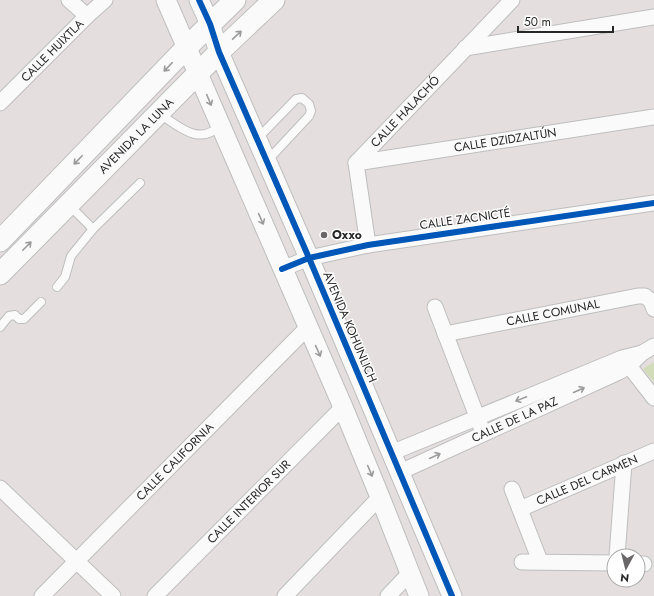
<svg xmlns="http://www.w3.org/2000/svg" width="654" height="596" font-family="Jost,sans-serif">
  <rect width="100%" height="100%" fill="#e4dfde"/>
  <path fill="#d2dcb9" d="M 654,362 L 654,382 L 643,369 Z"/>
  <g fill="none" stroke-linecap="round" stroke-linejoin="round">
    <g stroke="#bebebf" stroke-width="10">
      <path id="service" d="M 160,114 C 178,126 200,147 220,125
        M 257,139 L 296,99 L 302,98 L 309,104 L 311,111 L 309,116 L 267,161
        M 93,229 L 140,183
        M 57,287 L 65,277 L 71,256 L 93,229 L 69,205
        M 0,327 L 9,316 L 15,315 L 19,319 L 24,319 L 41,302"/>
    </g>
    <g stroke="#bebebf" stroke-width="17">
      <g id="minor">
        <path d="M 69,0 L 87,16"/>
        <path d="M 465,48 L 654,17"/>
        <path id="s1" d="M 0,103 L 87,16 L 105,0"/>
        <path id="s2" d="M 356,163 L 654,117"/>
        <path id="s3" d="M 368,245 L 356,163 L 512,0"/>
        <path d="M 282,269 L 309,258 L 368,245 L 654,203"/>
        <path d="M 435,307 L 481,427"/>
        <path id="s4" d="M 445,334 L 638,296 L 645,296 L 651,301 L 654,309"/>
        <path d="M 623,358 L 654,398"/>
        <path d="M 391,453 L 622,358 L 642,353"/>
        <path id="s5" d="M 400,472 L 619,372 L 629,366 L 642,353 L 654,346"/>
        <path d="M 0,488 L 113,596"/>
        <path d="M 512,489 L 540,561"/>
        <path id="s6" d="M 520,509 L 654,451"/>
        <path d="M 617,556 L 624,463"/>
        <path d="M 522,562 L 614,563"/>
        <path d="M 638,564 L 644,564"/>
        <path id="s7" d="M 42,596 L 308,327"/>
        <path id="s8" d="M 155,596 L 343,407"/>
        <path d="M 285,596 L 380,497"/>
        <path d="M 388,596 L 410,573"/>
      </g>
    </g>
    <g stroke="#bebebf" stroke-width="21">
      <path id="tertiary" d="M 166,0 L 343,407 L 380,497 L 419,596
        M 199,0 L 210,24 L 219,52 L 309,258 L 452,596"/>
    </g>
    <g stroke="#bebebf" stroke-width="23">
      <g id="secondary">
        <path d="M 0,241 L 186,48 L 235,0"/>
        <path id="s9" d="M 0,274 L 219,52 L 274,0"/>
      </g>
    </g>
    <use href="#service" stroke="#fbfafa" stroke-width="8"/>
    <use href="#minor" stroke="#fbfafa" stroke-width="15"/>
    <use href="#tertiary" stroke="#fbfafa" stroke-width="19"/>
    <use href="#secondary" stroke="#fbfafa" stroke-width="21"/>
    <g stroke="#fff" stroke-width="8">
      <path id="cycleway" d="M 199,0 L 210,24 L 219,52 L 309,258 L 452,596
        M 282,269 L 309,258 L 368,245 L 654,203"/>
    </g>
    <use href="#cycleway" stroke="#0057b8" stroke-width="6"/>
  </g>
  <defs><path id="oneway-shaft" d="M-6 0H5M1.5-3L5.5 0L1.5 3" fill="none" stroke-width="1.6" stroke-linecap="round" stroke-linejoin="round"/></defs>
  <g stroke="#9c9b9b">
    <use href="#oneway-shaft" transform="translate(237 35) rotate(-43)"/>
    <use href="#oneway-shaft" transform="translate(168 67) rotate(134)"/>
    <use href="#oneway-shaft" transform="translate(209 100) rotate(67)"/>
    <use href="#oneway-shaft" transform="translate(78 160) rotate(134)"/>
    <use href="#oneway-shaft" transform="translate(261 219) rotate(66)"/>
    <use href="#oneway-shaft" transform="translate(27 246) rotate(-45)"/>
    <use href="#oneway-shaft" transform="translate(318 351) rotate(66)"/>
    <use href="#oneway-shaft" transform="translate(579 390) rotate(-24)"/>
    <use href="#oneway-shaft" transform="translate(521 399) rotate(158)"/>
    <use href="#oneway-shaft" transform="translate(435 456) rotate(-25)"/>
    <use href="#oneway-shaft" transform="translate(370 471) rotate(67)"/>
  </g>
  <circle fill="#696767" stroke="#fff" stroke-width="1.5" cx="324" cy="235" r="4"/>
  <g text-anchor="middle" stroke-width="3" stroke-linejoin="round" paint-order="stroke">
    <g font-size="12" fill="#272727" stroke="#fff">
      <text dy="4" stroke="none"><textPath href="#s1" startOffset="74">CALLE HUIXTLA</textPath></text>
      <text dy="4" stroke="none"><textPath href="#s3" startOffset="154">CALLE HALACHÓ</textPath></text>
      <text dy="4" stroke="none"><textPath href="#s9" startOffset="194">AVENIDA LA LUNA</textPath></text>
      <text dy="4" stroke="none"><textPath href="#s2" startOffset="151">CALLE DZIDZALTÚN</textPath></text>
      <text transform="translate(465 219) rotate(-8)" y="4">CALLE ZACNICTÉ</text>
      <text dy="4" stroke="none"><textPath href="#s4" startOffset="110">CALLE COMUNAL</textPath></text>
      <text transform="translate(350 327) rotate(67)" y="4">AVENIDA KOHUNLICH</text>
      <text dy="4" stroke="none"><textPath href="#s5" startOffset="126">CALLE DE LA PAZ</textPath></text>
      <text dy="4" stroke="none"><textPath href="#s7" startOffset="189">CALLE CALIFORNIA</textPath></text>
      <text dy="4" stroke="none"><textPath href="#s6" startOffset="73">CALLE DEL CARMEN</textPath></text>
      <text dy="4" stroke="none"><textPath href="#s8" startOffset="133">CALLE INTERIOR SUR</textPath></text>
    </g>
    <g font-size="12" font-weight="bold" fill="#272727" stroke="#fff" text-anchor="start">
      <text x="332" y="239">Oxxo</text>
    </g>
  </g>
  <g transform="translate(626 568) rotate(187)"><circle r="19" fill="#ffffff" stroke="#a9a9a9"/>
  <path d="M0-3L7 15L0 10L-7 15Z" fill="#696767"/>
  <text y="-6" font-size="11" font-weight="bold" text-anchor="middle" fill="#272727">N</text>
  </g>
  <path d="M518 26v6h95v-6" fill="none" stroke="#272727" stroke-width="2"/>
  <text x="524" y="26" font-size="12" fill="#272727" stroke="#ffffff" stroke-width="3" paint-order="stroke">50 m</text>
</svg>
